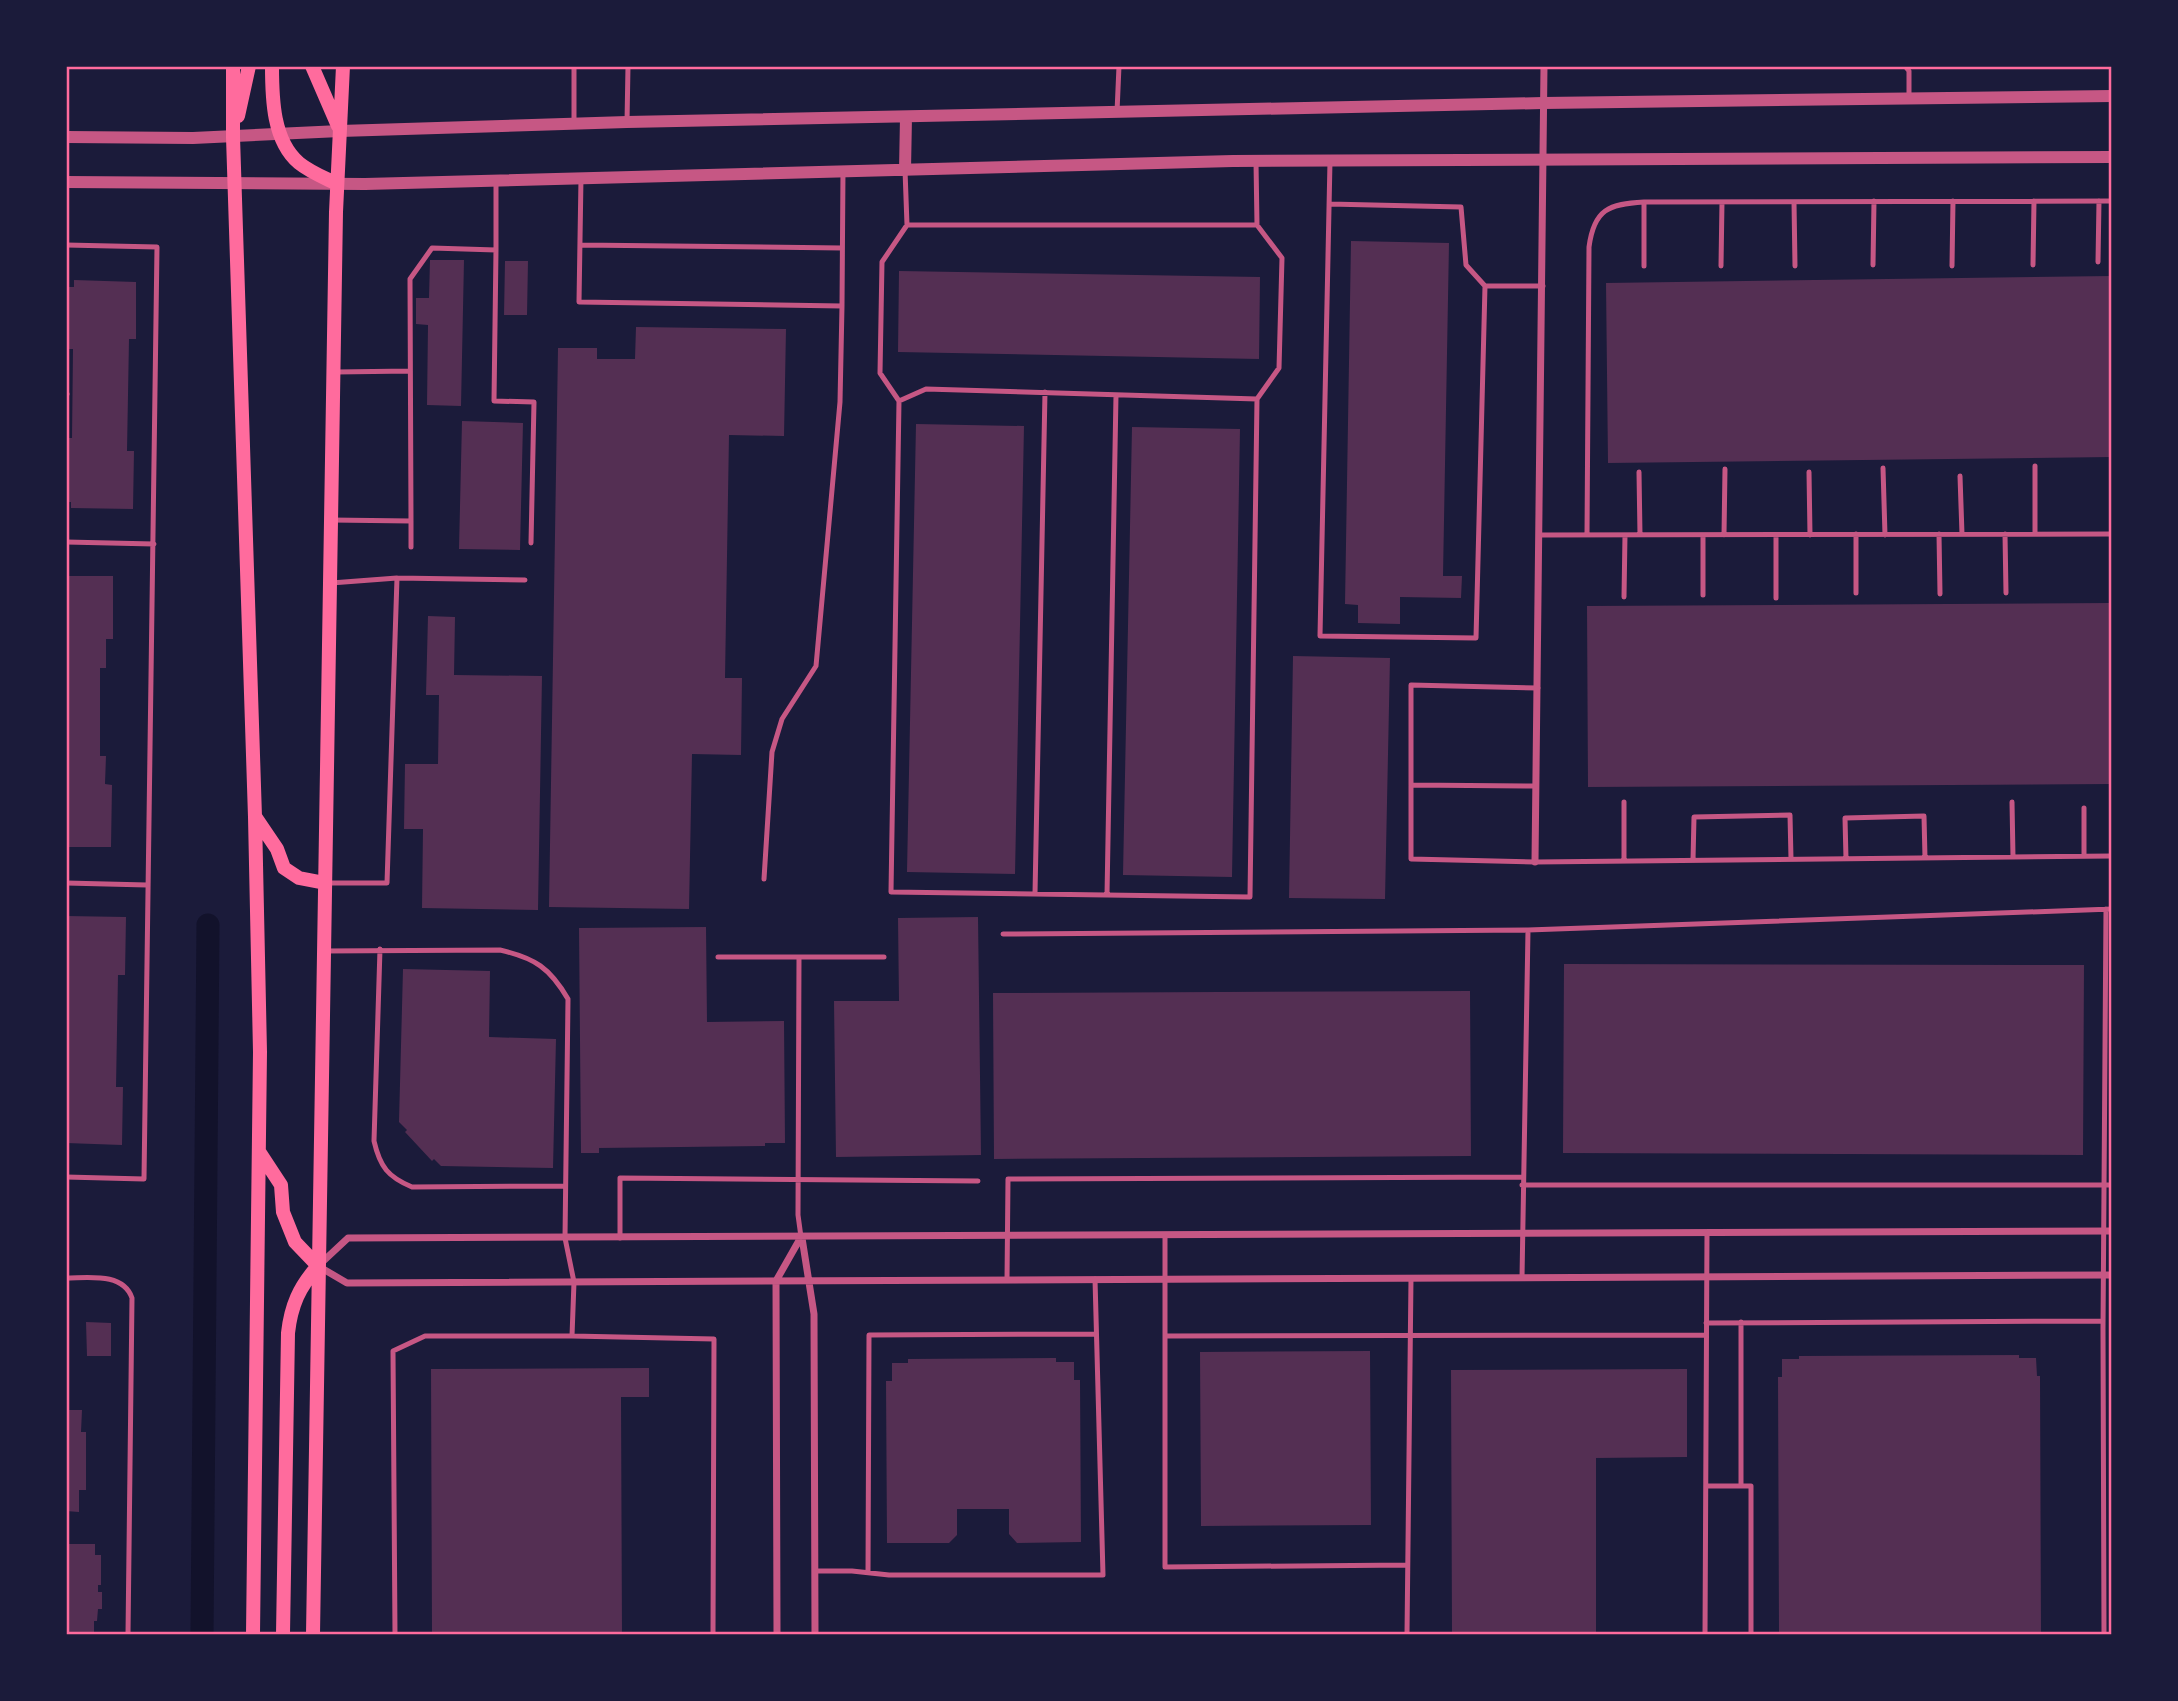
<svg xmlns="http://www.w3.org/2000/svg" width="2178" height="1701" font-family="Montserrat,sans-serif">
  <rect width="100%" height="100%" fill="#1b1b3a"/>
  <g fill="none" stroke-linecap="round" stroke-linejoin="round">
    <path stroke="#12122b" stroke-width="23" d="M 202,1634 L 208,925"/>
  </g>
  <path fill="#542f53" d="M 1351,241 L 1449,243 L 1443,576 L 1462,576 L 1461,598 L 1400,597 L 1400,624 L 1358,623 L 1358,605 L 1345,604 Z
    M 430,260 L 464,260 L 461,406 L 427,405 L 428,325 L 416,324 L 416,298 L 429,298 Z
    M 505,261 L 528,261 L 527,315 L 504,315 Z
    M 899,271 L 1260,277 L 1259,359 L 898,352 Z
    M 2112,276 L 2112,457 L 1608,463 L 1606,283 Z
    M 74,280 L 136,282 L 136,339 L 129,339 L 127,451 L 134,451 L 133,509 L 71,508 L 71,502 L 66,502 L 66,438 L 72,438 L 73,349 L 66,349 L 66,287 L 74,287 Z
    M 636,327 L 786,329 L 784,436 L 729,435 L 725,678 L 742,678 L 741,755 L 692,754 L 689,909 L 549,907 L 558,348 L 597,348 L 597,359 L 635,359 Z
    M 462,421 L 523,423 L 520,550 L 459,549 Z
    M 916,424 L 1024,426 L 1015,874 L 907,872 Z
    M 1132,427 L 1240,429 L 1232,877 L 1123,875 Z
    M 66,576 L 113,576 L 113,639 L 106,639 L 106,668 L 100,668 L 100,756 L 106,756 L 105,784 L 112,785 L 111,847 L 66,847 Z
    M 2112,603 L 2112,784 L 1588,787 L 1587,606 Z
    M 428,616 L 455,617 L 454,675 L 542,676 L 538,910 L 422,908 L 423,829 L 404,829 L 405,764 L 438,764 L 439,695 L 426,695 Z
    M 1293,656 L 1390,658 L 1385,899 L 1289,898 Z
    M 66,916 L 126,917 L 125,975 L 118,975 L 116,1087 L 123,1087 L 122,1145 L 66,1143 Z
    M 978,917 L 981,1155 L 836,1157 L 834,1001 L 899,1001 L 898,918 Z
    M 706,927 L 707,1022 L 784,1021 L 785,1143 L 765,1143 L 765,1146 L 599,1148 L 599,1153 L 581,1153 L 579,928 Z
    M 1564,964 L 2084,965 L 2083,1155 L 1563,1153 Z
    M 403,969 L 490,971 L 489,1037 L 556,1039 L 553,1168 L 441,1166 L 434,1159 L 432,1161 L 405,1132 L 407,1130 L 399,1122 Z
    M 1470,991 L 1471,1156 L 994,1159 L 993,993 Z
    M 86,1322 L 111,1323 L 111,1356 L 87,1356 Z
    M 1370,1351 L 1371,1525 L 1201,1526 L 1200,1352 Z
    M 2019,1355 L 2019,1358 L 2036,1358 L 2037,1376 L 2040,1376 L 2041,1634 L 1779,1634 L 1778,1377 L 1782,1377 L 1782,1359 L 1799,1359 L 1799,1356 Z
    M 1056,1358 L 1056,1362 L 1074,1362 L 1074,1380 L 1080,1380 L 1081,1542 L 1017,1543 L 1009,1534 L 1009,1509 L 957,1509 L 957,1535 L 949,1543 L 887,1543 L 886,1381 L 892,1381 L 892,1363 L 908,1363 L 908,1359 Z
    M 649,1368 L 649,1397 L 621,1397 L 622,1634 L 432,1634 L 431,1369 Z
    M 1687,1369 L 1687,1457 L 1596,1458 L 1596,1634 L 1452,1634 L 1451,1370 Z
    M 66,1410 L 82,1410 L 81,1432 L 86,1432 L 86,1490 L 79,1490 L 79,1512 L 66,1511 Z
    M 66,1544 L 95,1544 L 95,1555 L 101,1555 L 101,1585 L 98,1585 L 98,1592 L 102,1592 L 102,1609 L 98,1609 L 97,1621 L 94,1621 L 94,1634 L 66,1634 Z"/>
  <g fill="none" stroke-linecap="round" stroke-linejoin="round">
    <path stroke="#c65784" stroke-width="5" d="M 574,66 L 574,123
      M 1905,66 L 1909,71 L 1909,97
      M 1117,112 L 1119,66
      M 627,122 L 628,66
      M 1330,161 L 1320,636 L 1476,638 L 1485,286 L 1543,286
      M 905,170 L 907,225 L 882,262 L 880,373 L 899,401 L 891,892 L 1250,897 L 1257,399 L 1279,368 L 1282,258 L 1257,225 L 1256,162
      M 581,178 L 579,302 L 842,306 L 843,171
      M 1794,202 L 1795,266
      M 1329,204 L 1461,207 L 1466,265 L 1485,286
      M 907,225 L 1257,225
      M 66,245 L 157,247 L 144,1179 L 66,1177
      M 580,245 L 842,248
      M 496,250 L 496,183
      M 2098,262 L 2099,201
      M 1873,265 L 1874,201
      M 2033,265 L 2034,201
      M 1644,266 L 1644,202
      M 1721,266 L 1722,202
      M 1952,266 L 1953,201
      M 336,372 L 410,371
      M 66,394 L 67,394
      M 899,401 L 926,389 L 1257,399
      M 1883,468 L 1885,535
      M 1639,472 L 1640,535
      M 1809,472 L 1810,535
      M 1960,476 L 1962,534
      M 331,520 L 411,521 L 410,279 L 432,248 L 496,250 L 494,401 L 534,402 L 531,543
      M 411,521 L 411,547
      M 1856,534 L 1856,593
      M 1939,534 L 1940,594
      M 2005,534 L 2006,593
      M 2035,534 L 2035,466
      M 1540,535 L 2112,534
      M 1587,535 L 1589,247 C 1594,209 1609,204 1644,202 L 2112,201
      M 1703,535 L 1703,595
      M 1724,535 L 1725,469
      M 1776,535 L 1776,598
      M 66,542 L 154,544
      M 331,583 L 397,578
      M 1624,597 L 1625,535
      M 1538,688 L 1411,685 L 1411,859 L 1535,862 L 2112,856
      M 1411,785 L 1536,786
      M 1624,802 L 1624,861
      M 2012,802 L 2013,857
      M 2084,808 L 2084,856
      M 1846,859 L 1845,818 L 1924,816 L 1925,858
      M 1693,860 L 1694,817 L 1790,815 L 1791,859
      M 764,879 L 772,752 L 782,719 L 816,666 L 840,402 L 842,306
      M 66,883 L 147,885
      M 325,883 L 387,883 L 397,578 L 525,580
      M 1035,894 L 1045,392
      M 1107,895 L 1116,395
      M 1003,934 L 1528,930 L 2112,909
      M 380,949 L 374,1141 C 380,1167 388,1177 412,1187 L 565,1186
      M 324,951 L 500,950 C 535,958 550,968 568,999 L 565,1238 L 574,1282 L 572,1336 L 425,1336 L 393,1351 L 395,1634
      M 718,957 L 799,957 L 798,1215 L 801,1237
      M 799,957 L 884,957
      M 1522,1185 L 2112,1185
      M 1165,1236 L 1165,1567 L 1407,1565
      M 620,1238 L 620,1178 L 978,1181
      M 66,1278 C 88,1278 123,1272 132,1298 L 128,1634
      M 1522,1278 L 1528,930
      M 1007,1280 L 1008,1179 L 1522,1177
      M 1706,1323 L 2103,1321
      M 572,1336 L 714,1339 L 713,1634
      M 1166,1336 L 1706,1335
      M 1706,1486 L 1751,1486 L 1751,1634
      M 1741,1486 L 1741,1322
      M 815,1571 L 852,1571 L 889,1575 L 1103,1575 L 1095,1279
      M 868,1573 L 869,1335 L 1096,1334
      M 1407,1634 L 1411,1278
      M 1705,1634 L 1707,1233
      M 2104,1634 L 2103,1329 L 2106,909"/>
    <path stroke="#c65784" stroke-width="7" d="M 1535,862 L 1544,66
      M 2112,1231 L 348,1238 L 318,1266 L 347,1283 L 2112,1275
      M 802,1238 L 814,1314 L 815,1634
      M 777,1634 L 776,1281 L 801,1237"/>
    <path stroke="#c65784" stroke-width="12" d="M 66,137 L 193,138 L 340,131 L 627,122 L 1543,103 L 2112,96
      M 905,170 L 906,117
      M 66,182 L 365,184 L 1233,161 L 2112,157"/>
    <path stroke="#ff6b9d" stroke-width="14" d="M 233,66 L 233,137 L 255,817 L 260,1052 L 253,1634
      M 272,66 C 272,99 273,141 299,163 C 310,172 325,178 337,184
      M 312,66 L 338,126
      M 238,116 L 249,66
      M 256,818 L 277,849 L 284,868 L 299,878 L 325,883
      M 260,1153 L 281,1185 L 283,1212 L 295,1242 L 318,1266
      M 283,1634 L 288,1333 C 291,1306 299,1287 318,1266
      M 313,1634 L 336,212 L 343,66"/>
  </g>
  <rect width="2178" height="1701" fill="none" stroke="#1b1b3a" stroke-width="136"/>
  <rect x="68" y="68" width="2042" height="1565" fill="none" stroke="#ff6b9d" stroke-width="2.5"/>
</svg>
